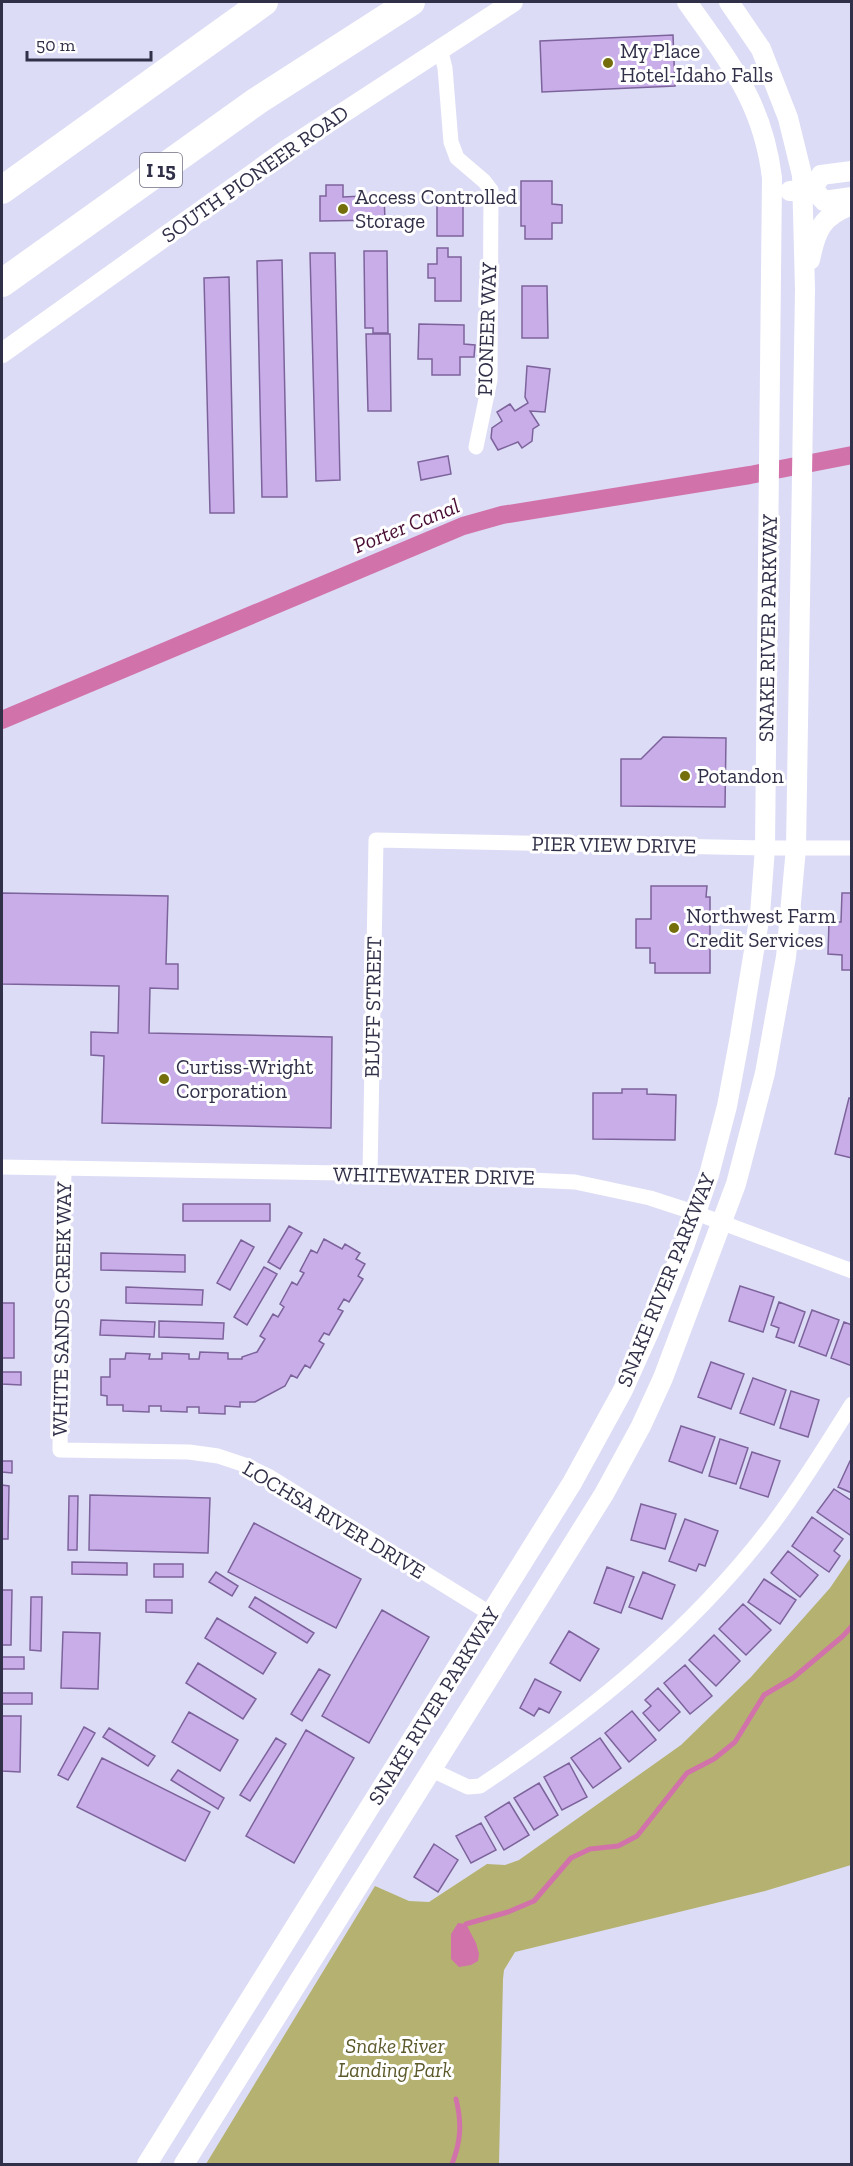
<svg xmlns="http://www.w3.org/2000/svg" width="853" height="2166" font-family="'Zilla Slab',serif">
  <rect width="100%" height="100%" fill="#dcdcf6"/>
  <path fill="#b5b170" d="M 851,1557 L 851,1865 L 765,1891 L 515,1952 L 504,1970 L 503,1979 L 499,2164 L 206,2164 L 375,1886 L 409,1901 L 429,1902 L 487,1864 L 505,1865 L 519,1860 L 681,1745 L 751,1677 L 830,1588 Z"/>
  <path fill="#d173aa" d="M 458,1923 L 466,1924 L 476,1943 L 479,1954 L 478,1961 L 471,1965 L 459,1967 L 451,1959 L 451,1934 Z"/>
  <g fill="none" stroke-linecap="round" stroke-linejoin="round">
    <path stroke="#d173aa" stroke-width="5" d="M 466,1924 L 508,1912 L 534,1901 L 571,1858 L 590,1849 L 618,1846 L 637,1836 L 687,1773 L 714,1759 L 735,1742 L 764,1695 L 793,1678 L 843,1636 L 852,1626
      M 452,2164 C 461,2141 462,2123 456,2099"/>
    <path stroke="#d173aa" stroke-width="18" d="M 2,720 L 463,526 L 502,515 L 750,475 L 852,455"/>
  </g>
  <path fill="#c8ade9" stroke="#7d639b" stroke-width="1.5" d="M 673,35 L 675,86 L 542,92 L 540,41 Z
    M 521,181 L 552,181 L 552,204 L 562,205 L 562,223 L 552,223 L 552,239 L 525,239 L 525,226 L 521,226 Z
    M 326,185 L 343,185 L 343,197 L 384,195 L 385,220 L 320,221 L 320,196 L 326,196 Z
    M 463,197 L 463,236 L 437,236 L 437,198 Z
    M 437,248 L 448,248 L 448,257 L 461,257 L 461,301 L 435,301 L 435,278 L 428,278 L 428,264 L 437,264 Z
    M 364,251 L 387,251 L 388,333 L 373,333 L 373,328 L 365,328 Z
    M 310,253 L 335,253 L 340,480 L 316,481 Z
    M 282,260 L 287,497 L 262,497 L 257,261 Z
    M 229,277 L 234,513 L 210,513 L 204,278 Z
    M 522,286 L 547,286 L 548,338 L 522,338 Z
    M 419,324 L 464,325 L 464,344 L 475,345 L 474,357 L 460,357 L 460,375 L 432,375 L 432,359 L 418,359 Z
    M 366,334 L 390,334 L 391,411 L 368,411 Z
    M 527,366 L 550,369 L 545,412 L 530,411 L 539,425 L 533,429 L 532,441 L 522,448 L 518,442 L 498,450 L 491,438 L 492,428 L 502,421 L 497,412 L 510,404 L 515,411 L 528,403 L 525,397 Z
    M 448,456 L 451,474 L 421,480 L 418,462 Z
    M 663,737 L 726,738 L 725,807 L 621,806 L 621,759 L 641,759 Z
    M 651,886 L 707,886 L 706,897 L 710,897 L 710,973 L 655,973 L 655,963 L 650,963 L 650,948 L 636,948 L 636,919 L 651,919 Z
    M 2,893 L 168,896 L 166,964 L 178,964 L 178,989 L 150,988 L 149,1033 L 332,1037 L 331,1128 L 102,1123 L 104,1056 L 91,1055 L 91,1032 L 118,1033 L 119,986 L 2,984 Z
    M 842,893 L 852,893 L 852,970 L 842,970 L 842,955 L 828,954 L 829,922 L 841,922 Z
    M 622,1089 L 647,1089 L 647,1094 L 676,1095 L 675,1140 L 593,1139 L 593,1093 L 622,1093 Z
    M 849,1098 L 852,1098 L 852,1158 L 835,1154 Z
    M 183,1204 L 270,1204 L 270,1221 L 183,1221 Z
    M 289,1226 L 302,1233 L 280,1269 L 268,1262 Z
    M 324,1239 L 342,1249 L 345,1244 L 360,1253 L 356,1259 L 365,1264 L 358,1276 L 363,1279 L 349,1302 L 344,1299 L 338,1309 L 343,1311 L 329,1335 L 324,1333 L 319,1341 L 324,1344 L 310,1368 L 305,1365 L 297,1378 L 291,1375 L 285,1386 L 255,1402 L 240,1402 L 240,1407 L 225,1406 L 225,1414 L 199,1413 L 199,1407 L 187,1407 L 187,1412 L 161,1411 L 161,1406 L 149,1406 L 149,1412 L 123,1411 L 123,1405 L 107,1405 L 107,1396 L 101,1395 L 101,1377 L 110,1377 L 110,1359 L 125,1359 L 126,1353 L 150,1354 L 149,1359 L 162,1359 L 162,1353 L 189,1354 L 189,1359 L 199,1359 L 200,1352 L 228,1353 L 228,1359 L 242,1359 L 242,1357 L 257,1352 L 265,1339 L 260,1336 L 273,1314 L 278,1317 L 284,1307 L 280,1304 L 292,1282 L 297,1285 L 304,1273 L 300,1271 L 311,1250 L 317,1253 Z
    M 241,1240 L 254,1247 L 230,1290 L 217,1283 Z
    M 101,1253 L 185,1255 L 185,1272 L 101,1270 Z
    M 264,1267 L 277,1274 L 247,1325 L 234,1317 Z
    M 740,1286 L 774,1297 L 763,1332 L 729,1321 Z
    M 126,1287 L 203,1290 L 202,1305 L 126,1303 Z
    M 779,1302 L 805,1312 L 794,1343 L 776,1337 L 779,1328 L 771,1325 Z
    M 2,1303 L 14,1303 L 14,1358 L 2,1358 Z
    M 812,1310 L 839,1320 L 826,1356 L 799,1346 Z
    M 101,1320 L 155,1322 L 154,1337 L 100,1335 Z
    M 159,1321 L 224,1323 L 223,1339 L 159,1337 Z
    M 844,1322 L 852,1325 L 852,1366 L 831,1358 Z
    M 711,1362 L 744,1374 L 731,1409 L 698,1397 Z
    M 2,1372 L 21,1372 L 21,1385 L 2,1384 Z
    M 753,1378 L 786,1390 L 774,1425 L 740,1413 Z
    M 791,1391 L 819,1400 L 808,1437 L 780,1428 Z
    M 681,1426 L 715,1437 L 702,1473 L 669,1461 Z
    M 720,1439 L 748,1448 L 736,1484 L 709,1476 Z
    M 752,1452 L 780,1461 L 768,1497 L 740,1488 Z
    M 2,1461 L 12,1461 L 12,1473 L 2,1472 Z
    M 850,1461 L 852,1462 L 852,1493 L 838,1487 Z
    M 2,1485 L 9,1486 L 8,1539 L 2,1539 Z
    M 834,1489 L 852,1501 L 852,1532 L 850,1535 L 817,1512 Z
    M 90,1495 L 210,1498 L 208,1553 L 89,1550 Z
    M 69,1496 L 78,1496 L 77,1550 L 68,1550 Z
    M 641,1504 L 676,1514 L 665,1549 L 631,1540 Z
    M 812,1517 L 843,1539 L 834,1551 L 840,1556 L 829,1572 L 792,1546 Z
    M 685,1519 L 718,1531 L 705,1566 L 699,1564 L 696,1571 L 669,1561 Z
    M 254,1523 L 361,1579 L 336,1628 L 228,1572 Z
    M 788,1551 L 818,1575 L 800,1597 L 771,1573 Z
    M 72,1562 L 127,1563 L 127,1575 L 72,1574 Z
    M 154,1564 L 183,1564 L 183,1577 L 154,1577 Z
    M 607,1567 L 634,1577 L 621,1613 L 594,1603 Z
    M 216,1572 L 238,1586 L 232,1596 L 209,1582 Z
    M 643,1572 L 675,1585 L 662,1619 L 629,1607 Z
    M 764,1579 L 796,1600 L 780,1624 L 748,1602 Z
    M 2,1590 L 12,1590 L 11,1645 L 2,1645 Z
    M 31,1597 L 42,1597 L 41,1651 L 30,1650 Z
    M 255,1597 L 314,1633 L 307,1643 L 249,1607 Z
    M 146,1600 L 172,1600 L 172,1613 L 146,1612 Z
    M 743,1604 L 771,1630 L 746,1655 L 719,1629 Z
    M 382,1610 L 429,1637 L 369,1743 L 322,1716 Z
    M 217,1618 L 276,1653 L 263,1674 L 205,1638 Z
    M 569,1631 L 599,1649 L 580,1681 L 550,1663 Z
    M 63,1632 L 100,1633 L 98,1689 L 61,1688 Z
    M 714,1635 L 740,1661 L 716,1686 L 689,1660 Z
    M 2,1657 L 24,1657 L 24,1669 L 2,1669 Z
    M 198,1663 L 256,1699 L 243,1719 L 186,1683 Z
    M 685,1665 L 712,1696 L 690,1714 L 664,1683 Z
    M 319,1669 L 330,1675 L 302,1721 L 291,1714 Z
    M 535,1679 L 561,1692 L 549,1713 L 539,1708 L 534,1716 L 520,1708 Z
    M 658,1688 L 680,1712 L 659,1731 L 643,1713 L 651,1706 L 645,1700 Z
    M 2,1693 L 32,1693 L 32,1704 L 2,1704 Z
    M 632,1711 L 656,1740 L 629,1762 L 605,1733 Z
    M 189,1712 L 238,1740 L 220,1771 L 172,1742 Z
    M 2,1716 L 21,1716 L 20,1772 L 2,1771 Z
    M 84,1727 L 95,1733 L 68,1780 L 58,1775 Z
    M 109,1728 L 155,1756 L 148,1766 L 103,1737 Z
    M 306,1730 L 354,1758 L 294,1863 L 246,1836 Z
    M 276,1738 L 286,1744 L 250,1801 L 240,1795 Z
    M 600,1738 L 621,1768 L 593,1788 L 571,1758 Z
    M 102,1758 L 210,1812 L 185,1861 L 77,1807 Z
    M 569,1763 L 587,1797 L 562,1810 L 544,1777 Z
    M 178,1770 L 224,1798 L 218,1809 L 171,1780 Z
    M 539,1783 L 558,1815 L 534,1830 L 514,1798 Z
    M 509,1802 L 529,1835 L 504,1850 L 485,1817 Z
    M 481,1823 L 496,1850 L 471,1863 L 456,1836 Z
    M 434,1844 L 458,1860 L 438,1892 L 414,1877 Z"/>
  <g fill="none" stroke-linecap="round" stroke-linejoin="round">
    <path stroke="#fff" stroke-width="15" d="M 440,48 L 445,68 L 451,142 L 457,158 L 484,181 L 491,190 L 490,380 L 476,447
      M 2,1167 L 399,1174 L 575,1182 L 650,1198 L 696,1213 L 852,1271
      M 64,1168 L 60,1450 L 189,1452 L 218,1456 L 245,1465 L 268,1476 L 491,1614
      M 370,1174 L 376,840 L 765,848 L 852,848
      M 432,1770 L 468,1787 L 480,1786 C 589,1713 691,1631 771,1526 C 801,1487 826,1445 852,1404"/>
    <path stroke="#fff" stroke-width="20" d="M 813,189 L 821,175 L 852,171
      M 790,191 L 813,189 L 824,201 L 852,197
      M 810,260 C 816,230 822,216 852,205
      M 2,353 L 286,150 L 513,2
      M 147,2164 L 572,1483 L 623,1390 L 650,1330 L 684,1247 L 709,1175 L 727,1106 L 740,1036 L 760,914 L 765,848 L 772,178 C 763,102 729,62 687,2
      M 184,2164 L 521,1627 L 604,1494 L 641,1426 L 663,1378 L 736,1184 L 765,1073 L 786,957 L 796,848 L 805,289 L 802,175 L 788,118 L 761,49 L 729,2"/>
    <path stroke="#fff" stroke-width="28" d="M 2,190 L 264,2
      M 2,283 L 257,101 L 411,2"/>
  </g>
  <g fill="#756e0d" stroke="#fff" stroke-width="2">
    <circle cx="608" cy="63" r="6"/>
    <circle cx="343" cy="209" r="6"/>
    <circle cx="685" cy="776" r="6"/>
    <circle cx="674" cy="928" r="6"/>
    <circle cx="164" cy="1079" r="6"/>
  </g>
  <g text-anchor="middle" stroke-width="6" stroke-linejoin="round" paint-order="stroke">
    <rect fill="#fff" stroke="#6f6e80" stroke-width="1.5" x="140" y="153" width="42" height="34" rx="4.5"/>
    <g font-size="20" font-weight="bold" fill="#313049">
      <text x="161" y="177">I 15</text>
    </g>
    <g font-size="21" fill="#313049" stroke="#fff" text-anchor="start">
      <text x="620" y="58">My Place<tspan x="620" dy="24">Hotel-Idaho Falls</tspan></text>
      <text x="355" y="204">Access Controlled<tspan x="355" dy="24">Storage</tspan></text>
      <text x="697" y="783">Potandon</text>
      <text x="686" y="923">Northwest Farm<tspan x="686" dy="24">Credit Services</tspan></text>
      <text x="176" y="1074">Curtiss-Wright<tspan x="176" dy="24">Corporation</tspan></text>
    </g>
    <g font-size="21" fill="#313049" stroke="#fff">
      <text transform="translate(255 174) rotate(-35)" y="7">SOUTH PIONEER ROAD</text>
      <text transform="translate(487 329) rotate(-88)" y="7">PIONEER WAY</text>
      <text transform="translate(768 628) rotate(-89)" y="7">SNAKE RIVER PARKWAY</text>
      <text transform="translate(614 845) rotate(1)" y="7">PIER VIEW DRIVE</text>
      <text transform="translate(373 1007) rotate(-89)" y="7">BLUFF STREET</text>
      <text transform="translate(434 1176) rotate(1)" y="7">WHITEWATER DRIVE</text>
      <text transform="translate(666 1280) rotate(-68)" y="7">SNAKE RIVER PARKWAY</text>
      <text transform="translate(62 1309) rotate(-89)" y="7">WHITE SANDS CREEK WAY</text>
      <text transform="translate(334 1520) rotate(31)" y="7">LOCHSA RIVER DRIVE</text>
      <text transform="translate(434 1706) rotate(-58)" y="7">SNAKE RIVER PARKWAY</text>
    </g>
    <g font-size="21" font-style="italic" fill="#5c592b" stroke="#fff">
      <text x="395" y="2053">Snake River<tspan x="395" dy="24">Landing Park</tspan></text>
    </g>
    <g font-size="22" font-style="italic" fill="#490e34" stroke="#fff">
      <text transform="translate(406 525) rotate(-22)" y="8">Porter Canal</text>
    </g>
  </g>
  <rect width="853" height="2166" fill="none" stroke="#313049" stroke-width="6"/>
  <path d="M27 51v9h124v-9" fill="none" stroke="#313049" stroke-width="3"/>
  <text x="36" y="51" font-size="18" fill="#313049" stroke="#ffffff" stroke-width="4.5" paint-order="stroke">50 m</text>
</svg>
